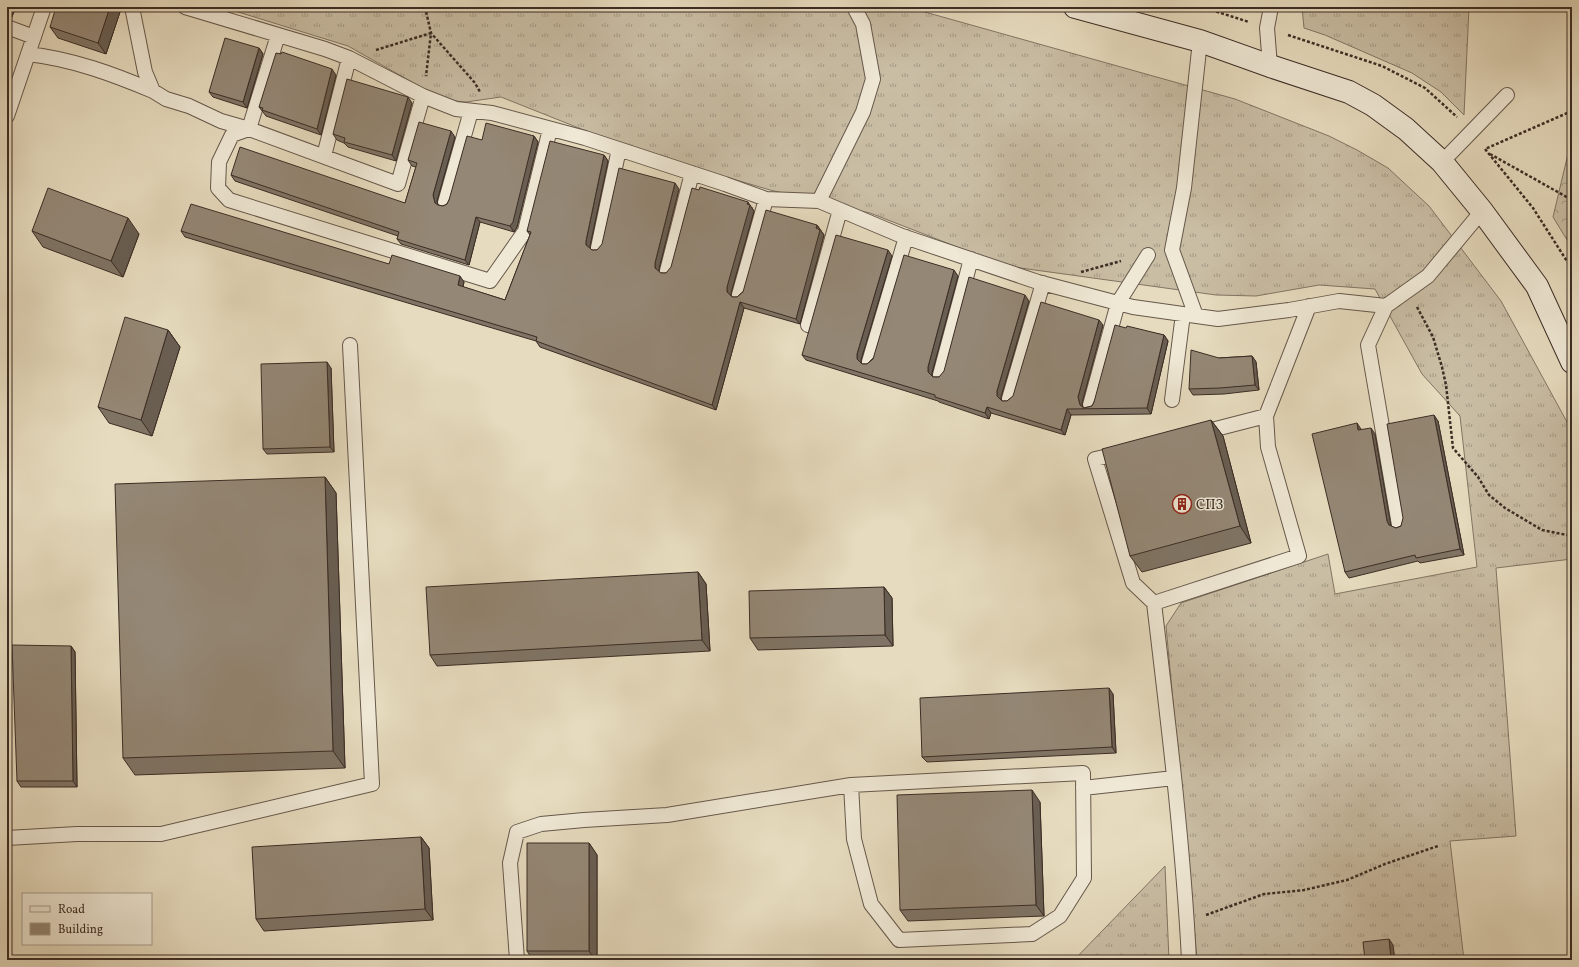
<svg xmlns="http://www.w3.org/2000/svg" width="1579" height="967" font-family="Vollkorn,serif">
  <defs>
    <pattern id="grass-tufts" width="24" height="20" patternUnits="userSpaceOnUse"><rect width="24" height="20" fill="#c9bda4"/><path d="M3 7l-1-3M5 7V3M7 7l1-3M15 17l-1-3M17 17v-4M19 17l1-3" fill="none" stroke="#a49a85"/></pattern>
    <pattern id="forest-crowns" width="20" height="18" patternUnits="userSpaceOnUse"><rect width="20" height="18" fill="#c9bda4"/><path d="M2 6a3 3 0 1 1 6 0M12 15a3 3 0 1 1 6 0" fill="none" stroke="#a49a85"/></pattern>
  </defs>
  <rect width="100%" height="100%" fill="#e6dbbe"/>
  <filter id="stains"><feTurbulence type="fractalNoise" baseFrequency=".005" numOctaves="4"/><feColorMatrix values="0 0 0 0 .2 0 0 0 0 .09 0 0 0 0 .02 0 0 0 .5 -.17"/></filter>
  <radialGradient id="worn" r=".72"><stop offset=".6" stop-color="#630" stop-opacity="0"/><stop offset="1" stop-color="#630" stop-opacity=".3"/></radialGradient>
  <path fill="url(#grass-tufts)" stroke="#827564" d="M 222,7 L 907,7 L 1235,99 L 1329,136 L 1357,150 L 1388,168 L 1429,206 L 1501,301 L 1567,422 L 1572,438 L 1572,559 L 1496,568 L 1516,836 L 1450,841 L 1464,960 L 1197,960 L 1166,626 L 1181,603 L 1328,554 L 1335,594 L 1477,567 L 1460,416 L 1422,374 L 1375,289 L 1319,285 L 1256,296 L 1216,295 L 1006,266 L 870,213 L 770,190 L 634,150 L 501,97 L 466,102 L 444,100 L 348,46 Z
    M 1302,7 L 1469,7 L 1464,115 L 1441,92 L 1412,73 L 1325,35 L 1304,28 Z
    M 1165,866 L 1169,960 L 1074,960 Z"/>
  <path fill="url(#forest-crowns)" stroke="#827564" d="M 1572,137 L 1572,248 L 1553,217 Z"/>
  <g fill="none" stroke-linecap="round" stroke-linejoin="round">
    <g stroke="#66584b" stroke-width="16">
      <path id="lane" d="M 132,7 L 145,72 L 153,91 L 166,99 L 189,106 L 221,121 L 249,129
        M 185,7 L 325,49 L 349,58 L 423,96 L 456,109 L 492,113 L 585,138 L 725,184 L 766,199 L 819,201 L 902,236 L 1038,282 L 1133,307 L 1218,319 L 1289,310 L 1339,301 L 1386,306 L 1428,276 L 1482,211
        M 7,27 L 34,37
        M 278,35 L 249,129 L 398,184 L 423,96
        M 28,54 C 72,59 113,74 153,91
        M 1270,66 L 1267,28 L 1271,7
        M 7,116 L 44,7
        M 249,129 L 232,135 L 219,162 L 218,188 L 229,200 L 490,281 L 525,231 L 550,129
        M 324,156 L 349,58
        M 1442,162 L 1507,95
        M 819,201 L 863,112 L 873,79 L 863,24 L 854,7
        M 445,203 L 471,111
        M 598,248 L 619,149
        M 667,271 L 692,173
        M 739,295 L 766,199
        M 1386,306 L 1368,345 L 1399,525
        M 1196,316 L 1172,250 L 1184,188 L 1200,41
        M 808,325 L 840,210
        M 869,362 L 906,237
        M 940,375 L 971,259
        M 1009,399 L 1043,283
        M 1172,400 L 1183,314
        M 1090,405 L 1118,303 L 1148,255
        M 1200,433 L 1266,416 L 1309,306
        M 1122,453 L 1095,459 L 1133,583 L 1154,603 C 1168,721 1183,841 1189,960
        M 1154,603 L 1299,556 L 1268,447 L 1266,416
        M 1083,788 L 1174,778
        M 7,838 L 77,834 L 161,834 L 372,784 L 350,345
        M 517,960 L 510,863 L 517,832 L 541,824 L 584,820 L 667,815 L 851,785 L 1083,773 L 1084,878 L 1060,916 L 1032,934 L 899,940 L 871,904 L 854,839 L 851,785"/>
    </g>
    <g stroke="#3c2d25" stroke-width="24">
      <path id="secondary" d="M 1075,7 L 1200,41 L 1270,66 L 1349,92 L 1373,105 L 1406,129 L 1442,162 L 1482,211 L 1537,286 L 1572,362"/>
    </g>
    <path stroke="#3c2d25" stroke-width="2.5" stroke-dasharray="3 2" stroke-linecap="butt" d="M 425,7 L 431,33 L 475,83 L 480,92
      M 1202,7 L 1249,22
      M 1288,35 L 1382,66 L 1425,88 L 1457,117
      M 376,50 L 431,33 L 426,76
      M 1572,111 L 1485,149 L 1533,208 L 1572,269
      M 1490,154 L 1572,200
      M 1081,272 L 1121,261
      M 1417,307 L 1433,337 L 1442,367 L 1446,385 L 1453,448 L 1478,477 L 1489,495 L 1505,508 L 1542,530 L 1572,536
      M 1206,915 L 1264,894 L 1304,890 L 1347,880 L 1385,864 L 1438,846"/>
    <use href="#lane" stroke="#efe8d5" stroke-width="14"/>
    <use href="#secondary" stroke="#efe8d5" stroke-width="22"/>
  </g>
  <path fill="#7f7465" stroke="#3c2d25" d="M 7,7 L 16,7 L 11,19 L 7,19 Z
    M 121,9 L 106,54 L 58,38 L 50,27 Z
    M 259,48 L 263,54 L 247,108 L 213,97 L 209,92 Z
    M 336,75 L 321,135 L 266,116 L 259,107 Z
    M 412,103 L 396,161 L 348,147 L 344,143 L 337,140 L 333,134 Z
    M 534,136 L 538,142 L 517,227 L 514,232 L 480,222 L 469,265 L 401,244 L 397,239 L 398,236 L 235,181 L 231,175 L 405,203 L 416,167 L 412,166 L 408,160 L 455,137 L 437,201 L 438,205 L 443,206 L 447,204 L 449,200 L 482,140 Z
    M 604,155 L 608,161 L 590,246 L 590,249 L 592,250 L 597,250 L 679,189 L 659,269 L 659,272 L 661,273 L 666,273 L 752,207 L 752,208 L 754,211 L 731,293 L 731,296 L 732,297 L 737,297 L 817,225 L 824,235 L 800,324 L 744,308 L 716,410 L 540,347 L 536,341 L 185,237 L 181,231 L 389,264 L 464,282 L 463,287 L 505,300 L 530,235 L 527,231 Z
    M 32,231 L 139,234 L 123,277 L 43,247 Z
    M 892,256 L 861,360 L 861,363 L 862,364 L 867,364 L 958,276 L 932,373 L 932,376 L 933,377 L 939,377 L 1029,301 L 1001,397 L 1001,400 L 1002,401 L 1007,401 L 1103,325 L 1082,403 L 1083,407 L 1084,408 L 1092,406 L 1094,402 L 1126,328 L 1164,335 L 1168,341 L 1151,414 L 1071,415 L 1065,435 L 991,413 L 989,419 L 939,402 L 938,401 L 806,360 L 802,355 Z
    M 168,330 L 180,347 L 152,436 L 109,423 L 98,407 Z
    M 1252,356 L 1256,362 L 1259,390 L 1224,394 L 1193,395 L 1189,389 L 1219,358 Z
    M 331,368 L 334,452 L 267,454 L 263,449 Z
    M 1211,420 L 1223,436 L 1251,543 L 1142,572 L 1130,556 Z
    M 1438,421 L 1464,555 L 1420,563 L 1418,561 L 1349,578 L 1345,572 L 1361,429 L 1361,430 L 1375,434 L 1390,526 L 1396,528 L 1401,526 Z
    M 325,477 L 336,493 L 345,768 L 135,775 L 123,758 Z
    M 698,572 L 706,584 L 710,651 L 437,666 L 430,655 Z
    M 884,587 L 892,598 L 893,646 L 758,650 L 750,638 Z
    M 71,646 L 75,652 L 77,787 L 21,787 L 17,781 Z
    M 1113,694 L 1116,753 L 927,762 L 922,757 Z
    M 1040,802 L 1044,916 L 908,921 L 900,910 Z
    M 421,837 L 429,848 L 433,920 L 264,931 L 256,919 Z
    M 589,843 L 597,855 L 597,960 L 533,960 L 527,951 Z"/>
  <path fill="#685e52" stroke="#3c2d25" d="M 10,7 L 16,7 L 11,19 L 7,14 Z
    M 110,7 L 120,7 L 121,9 L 106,54 L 98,43 Z
    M 259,48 L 263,54 L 247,108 L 243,102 Z
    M 332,69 L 336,75 L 321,135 L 317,129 Z
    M 408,97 L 412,103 L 396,161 L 392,155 Z
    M 451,131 L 455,137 L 437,201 L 439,209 L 435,203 L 433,195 Z
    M 534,136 L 538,142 L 517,227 L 514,232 L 510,226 Z
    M 604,155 L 608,161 L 590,246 L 590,251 L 586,245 L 586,241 Z
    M 675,183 L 679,189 L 659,269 L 659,274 L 655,268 L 655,263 Z
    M 748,202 L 754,211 L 731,293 L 731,297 L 727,292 L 727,287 Z
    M 476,217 L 480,222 L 469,265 L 465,260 Z
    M 128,218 L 139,234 L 123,277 L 111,261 Z
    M 817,225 L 824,235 L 800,324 L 796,319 Z
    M 888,250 L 892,256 L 861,360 L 861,364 L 857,359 L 857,354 Z
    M 954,270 L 958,276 L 932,373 L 932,378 L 928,372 L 928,367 Z
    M 460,276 L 464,282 L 462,291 L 458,285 Z
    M 1025,295 L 1029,301 L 1001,397 L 1001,401 L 997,396 L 997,391 Z
    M 740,302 L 744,308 L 716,410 L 712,405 Z
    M 1099,320 L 1103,325 L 1082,403 L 1083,409 L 1080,405 L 1078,397 Z
    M 168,330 L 180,347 L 152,436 L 141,420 Z
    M 1164,335 L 1168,341 L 1151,414 L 1147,408 Z
    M 1252,356 L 1256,362 L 1259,390 L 1255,385 Z
    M 327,362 L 331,368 L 334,452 L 330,447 Z
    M 987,407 L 991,413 L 989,419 L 985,413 Z
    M 1067,409 L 1071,415 L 1065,435 L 1061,430 Z
    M 1434,415 L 1438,421 L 1464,555 L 1460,549 Z
    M 1211,420 L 1223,436 L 1251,543 L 1240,526 Z
    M 1357,423 L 1361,429 L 1362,436 L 1358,430 Z
    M 1371,428 L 1375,434 L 1391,526 L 1389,525 L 1387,521 Z
    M 325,477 L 336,493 L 345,768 L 333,751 Z
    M 698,572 L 706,584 L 710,651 L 702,640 Z
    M 884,587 L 892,598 L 893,646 L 885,635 Z
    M 71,646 L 75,652 L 77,787 L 73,781 Z
    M 1109,688 L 1113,694 L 1116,753 L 1112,747 Z
    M 1032,790 L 1040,802 L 1044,916 L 1036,905 Z
    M 421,837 L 429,848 L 433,920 L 425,909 Z
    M 589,843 L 597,855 L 597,960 L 595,960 L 589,951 Z
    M 1389,939 L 1393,945 L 1395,960 L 1392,960 L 1391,959 Z"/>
  <path fill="#948775" stroke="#3c2d25" d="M 7,7 L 10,7 L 7,14 Z
    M 56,7 L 110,7 L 98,43 L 50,27 Z
    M 225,38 L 259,48 L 243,102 L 209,92 Z
    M 282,52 L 332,69 L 317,129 L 262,110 L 263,108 L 259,107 L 276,53 L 281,54 Z
    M 347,79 L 408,97 L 392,155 L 344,142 L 345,138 L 333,134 Z
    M 419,122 L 451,131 L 433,195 L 435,203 L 438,205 L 443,206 L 447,204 L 449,200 L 467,136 L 482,140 L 486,123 L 534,136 L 513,222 L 510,226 L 476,217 L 465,260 L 397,239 L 399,232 L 231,175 L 240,147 L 405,203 L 417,163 L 408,160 Z
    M 550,141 L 604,155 L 586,241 L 586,245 L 592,250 L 597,250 L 602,244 L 619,168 L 675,183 L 655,263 L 655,268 L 661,273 L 666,273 L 671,267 L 692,188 L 699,190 L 700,187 L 748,202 L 747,204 L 750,205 L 727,287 L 727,292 L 732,297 L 737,297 L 743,292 L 766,210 L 817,225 L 816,228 L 820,230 L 796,319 L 740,302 L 712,405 L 536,341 L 537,337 L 181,231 L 191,204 L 389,264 L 392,255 L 460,276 L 458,285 L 505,300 L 531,232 L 527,231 Z
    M 48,188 L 128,218 L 111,261 L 32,231 Z
    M 836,235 L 888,250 L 857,354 L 857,359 L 862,364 L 867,364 L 873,359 L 904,255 L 954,270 L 928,367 L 928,372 L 933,377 L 939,377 L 944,371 L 969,277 L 1025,295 L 997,391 L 997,396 L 1002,401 L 1007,401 L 1013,396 L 1041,302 L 1099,320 L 1078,397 L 1080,405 L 1084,408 L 1092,406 L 1094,402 L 1115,325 L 1126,328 L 1127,326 L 1164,335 L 1147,408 L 1067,409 L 1061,430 L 987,407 L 985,413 L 935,397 L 935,395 L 802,355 Z
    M 125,317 L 168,330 L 141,420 L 98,407 Z
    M 1191,350 L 1219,358 L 1252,356 L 1255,385 L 1220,388 L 1189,389 Z
    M 327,362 L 330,447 L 263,449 L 261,364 Z
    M 1434,415 L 1460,549 L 1416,558 L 1415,555 L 1345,572 L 1312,434 L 1357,423 L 1358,430 L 1371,428 L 1387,521 L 1389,525 L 1396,528 L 1401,526 L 1403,518 L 1387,424 Z
    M 1211,420 L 1240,526 L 1130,556 L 1102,449 Z
    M 325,477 L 333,751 L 123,758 L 115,484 Z
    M 698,572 L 702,640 L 430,655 L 426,587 Z
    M 884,587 L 885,635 L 750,638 L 749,591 Z
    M 12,645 L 71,646 L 73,781 L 17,781 Z
    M 1109,688 L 1112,747 L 922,757 L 920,698 Z
    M 1032,790 L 1036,905 L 900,910 L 897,795 Z
    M 421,837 L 425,909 L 256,919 L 252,847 Z
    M 527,843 L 589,843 L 589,951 L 527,951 Z
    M 1389,939 L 1391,959 L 1382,960 L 1365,960 L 1363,942 Z"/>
  <defs>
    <g id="building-ring" transform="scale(1)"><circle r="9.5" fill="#efe8d5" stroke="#8f2418" stroke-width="1.5"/><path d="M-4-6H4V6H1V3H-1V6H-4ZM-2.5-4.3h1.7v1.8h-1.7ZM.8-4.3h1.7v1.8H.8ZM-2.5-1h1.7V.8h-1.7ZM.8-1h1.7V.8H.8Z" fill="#8f2418"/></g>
  </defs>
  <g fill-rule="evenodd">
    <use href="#building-ring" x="1182" y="504"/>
  </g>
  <g text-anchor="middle" stroke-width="3" stroke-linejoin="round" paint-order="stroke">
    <g font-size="14" fill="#3c2d25" stroke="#efe8d5" text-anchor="start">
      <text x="1196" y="509">СПЗ</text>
    </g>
  </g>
  <rect width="1579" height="967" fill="none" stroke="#e6dbbe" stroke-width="24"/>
  <rect x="8" y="8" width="1563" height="951" fill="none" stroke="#3c2d25" stroke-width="2"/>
  <rect x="12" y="12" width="1555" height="943" fill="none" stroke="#3c2d25"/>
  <rect x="22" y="893" width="130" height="52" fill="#efe8d5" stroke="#a79d8f"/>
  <rect x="30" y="906" width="20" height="6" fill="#efe8d5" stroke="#a79d8f"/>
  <text x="58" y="913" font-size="12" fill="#3c2d25">Road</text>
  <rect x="30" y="923" width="20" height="12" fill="#948775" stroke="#a79d8f"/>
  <text x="58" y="933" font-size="12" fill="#3c2d25">Building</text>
  <rect width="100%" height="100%" filter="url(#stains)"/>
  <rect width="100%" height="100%" fill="url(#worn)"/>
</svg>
